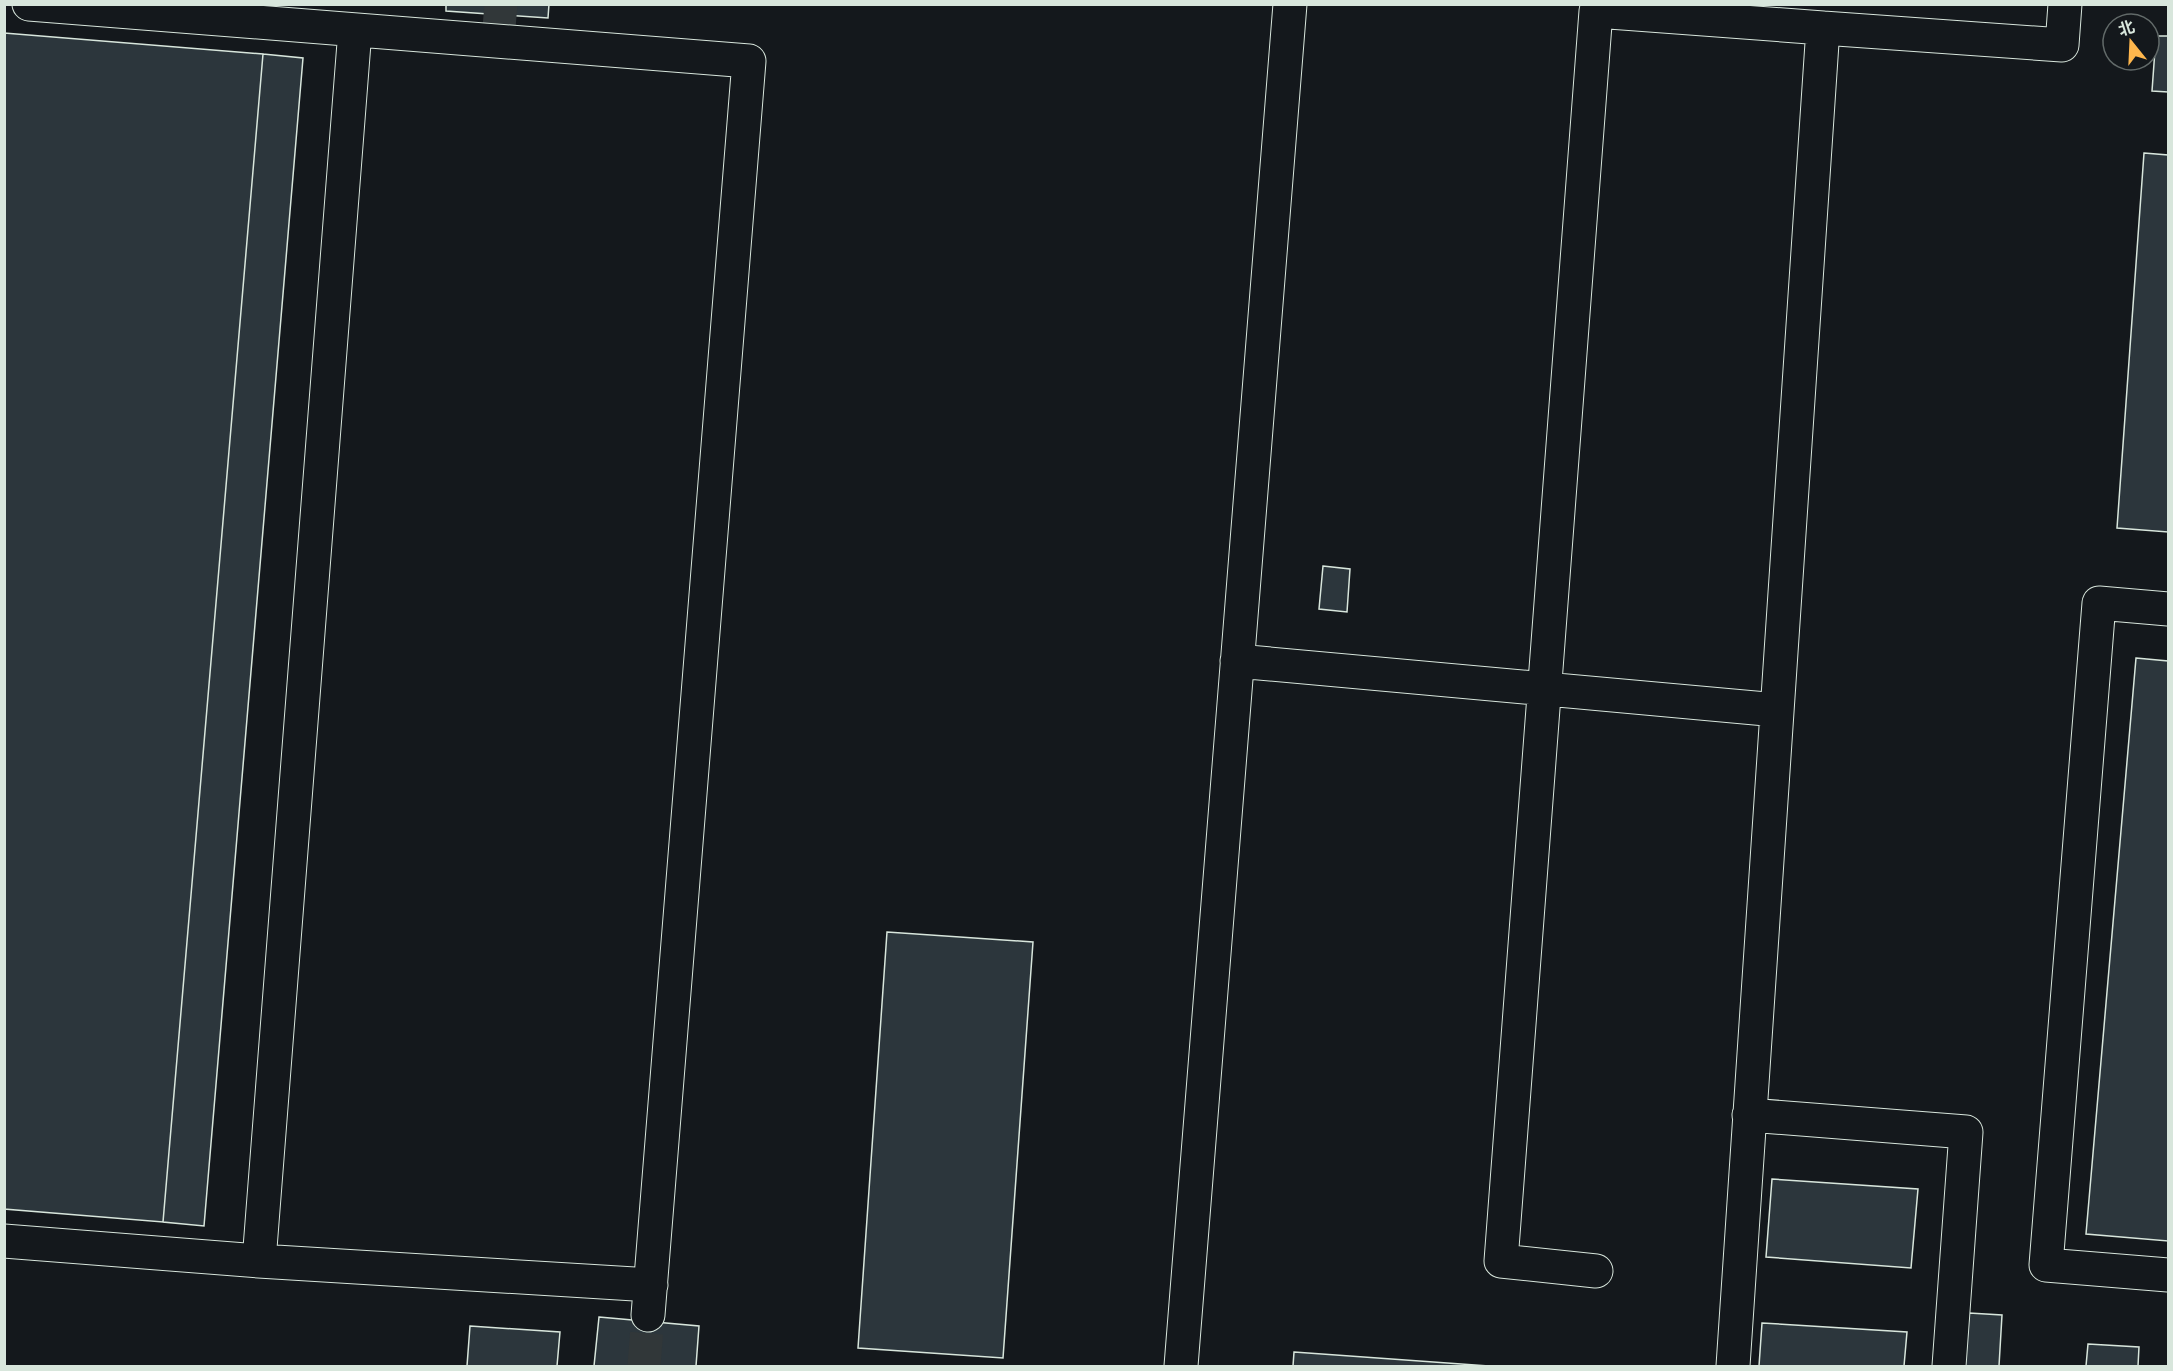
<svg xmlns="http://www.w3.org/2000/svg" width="2173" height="1371" font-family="Ubuntu,'Noto Sans SC',sans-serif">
  <rect width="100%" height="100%" fill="#14181c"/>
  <path fill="#2c363c" stroke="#d8e6dc" stroke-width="1.5" d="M 446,4 L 549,4 L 548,18 L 446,11 Z
    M 4,33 L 263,54 L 163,1222 L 4,1209 Z
    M 2156,36 L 2168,36 L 2168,92 L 2152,91 Z
    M 263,54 L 303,58 L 204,1226 L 163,1222 Z
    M 2144,153 L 2168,155 L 2168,532 L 2117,528 Z
    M 1323,566 L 1350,569 L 1347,612 L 1319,609 Z
    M 2136,658 L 2168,661 L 2168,1241 L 2086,1234 Z
    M 887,932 L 1033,942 L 1003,1358 L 858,1348 Z
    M 1772,1179 L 1918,1189 L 1911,1268 L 1766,1257 Z
    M 1969,1313 L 2002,1315 L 1999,1366 L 1965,1366 Z
    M 599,1317 L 699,1326 L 696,1366 L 594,1366 Z
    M 1762,1323 L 1907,1332 L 1904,1366 L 1759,1366 Z
    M 470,1326 L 560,1332 L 557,1366 L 467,1366 Z
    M 2088,1344 L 2139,1347 L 2138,1366 L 2086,1366 Z
    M 1294,1352 L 1489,1366 L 1293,1366 Z"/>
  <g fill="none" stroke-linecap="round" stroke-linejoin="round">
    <path stroke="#313739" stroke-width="33" stroke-dasharray="33 16" stroke-linecap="butt" d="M 499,28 L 501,4
      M 644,1366 L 648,1315"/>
    <g stroke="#d8e6dc" stroke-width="35">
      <path id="minor" d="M 29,4 L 749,61 L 648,1315
        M 1823,28 L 2062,45 L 2065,4
        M 2168,609 L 2099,603 L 2046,1265 L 2168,1275
        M 1237,661 L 1777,710
        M 1749,1115 L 1966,1132 L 1949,1366
        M 4,1241 L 259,1261 L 651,1285
        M 259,1261 L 355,30
        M 1596,1271 L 1501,1261 L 1596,11 L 1823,28 L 1733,1366
        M 1181,1366 L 1290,4"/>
    </g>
    <use href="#minor" stroke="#14181c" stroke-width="33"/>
  </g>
  <rect width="2173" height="1371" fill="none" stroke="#d8e6dc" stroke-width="12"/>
  <g transform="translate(2131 42) rotate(342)"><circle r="28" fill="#14181c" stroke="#626a69" stroke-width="1.5"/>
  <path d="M0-4.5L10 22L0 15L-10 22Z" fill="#ffb74d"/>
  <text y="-9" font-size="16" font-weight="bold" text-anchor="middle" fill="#d8e6dc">北</text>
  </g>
</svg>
